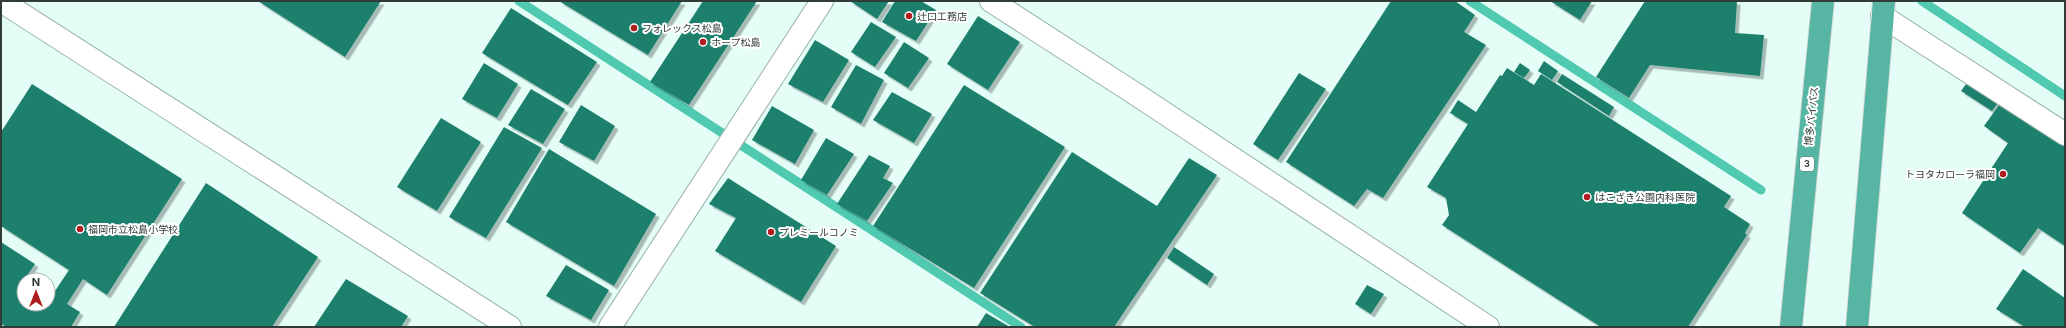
<svg xmlns="http://www.w3.org/2000/svg" width="2066" height="328" font-family="Inter,'Noto Sans JP',sans-serif">
  <defs>
    <filter id="shadow"><feDropShadow dx="3.5" dy="3.5" stdDeviation="0" flood-color="#0004"/></filter>
  </defs>
  <rect width="100%" height="100%" fill="#e4fdf6"/>
  <g fill="none" stroke-linecap="round" stroke-linejoin="round">
    <path stroke="#4fc9af" stroke-width="9" d="M 519,1 L 1021,327
      M 1470,1 L 1761,190
      M 1922,1 L 2065,96"/>
  </g>
  <path fill="#1e806d" filter="url(#shadow)" d="M 258,1 L 381,1 L 345,57 Z
    M 559,1 L 682,1 L 648,55 Z
    M 703,1 L 757,1 L 689,105 L 650,82 Z
    M 850,1 L 889,1 L 877,19 Z
    M 895,1 L 921,1 L 936,10 L 916,41 L 882,22 Z
    M 1391,1 L 1455,1 L 1475,15 L 1464,32 L 1486,45 L 1383,198 L 1367,189 L 1354,206 L 1286,162 Z
    M 1550,1 L 1592,1 L 1580,20 Z
    M 1645,1 L 1737,1 L 1735,33 L 1764,35 L 1760,76 L 1650,65 L 1629,98 L 1596,77 Z
    M 511,8 L 597,62 L 568,105 L 482,53 Z
    M 978,16 L 1020,42 L 988,90 L 947,64 Z
    M 871,22 L 896,37 L 875,67 L 851,52 Z
    M 815,40 L 849,60 L 823,102 L 788,84 Z
    M 904,42 L 929,58 L 908,88 L 884,73 Z
    M 1544,61 L 1558,71 L 1552,80 L 1538,71 Z
    M 484,63 L 518,84 L 497,118 L 462,99 Z
    M 1520,63 L 1530,70 L 1524,78 L 1514,72 Z
    M 856,65 L 884,80 L 861,124 L 831,107 Z
    M 1507,68 L 1534,85 L 1541,74 L 1731,196 L 1724,207 L 1750,224 L 1745,233 L 1747,235 L 1688,327 L 1601,327 L 1442,225 L 1449,215 L 1446,198 L 1427,187 L 1468,124 L 1450,113 L 1458,100 L 1476,112 L 1500,75 L 1502,76 Z
    M 1299,73 L 1326,89 L 1278,160 L 1253,144 Z
    M 1562,74 L 1614,107 L 1609,116 L 1557,82 Z
    M 1969,80 L 2000,100 L 1992,111 L 1961,91 Z
    M 32,84 L 182,179 L 107,295 L 83,279 L 67,304 L 80,312 L 71,327 L 6,327 L 1,324 L 1,242 L 35,264 L 26,277 L 30,280 L 24,280 L 24,304 L 48,304 L 48,291 L 53,294 L 69,270 L 1,226 L 1,132 Z
    M 964,85 L 1065,147 L 974,288 L 873,226 Z
    M 531,89 L 565,109 L 543,144 L 508,125 Z
    M 892,92 L 932,114 L 914,143 L 873,120 Z
    M 581,105 L 615,126 L 594,161 L 559,142 Z
    M 1999,105 L 2065,147 L 2065,246 L 2038,228 L 2020,253 L 1962,213 L 2008,143 L 1984,126 Z
    M 772,106 L 814,130 L 795,164 L 752,140 Z
    M 441,118 L 481,142 L 437,211 L 397,187 Z
    M 504,127 L 542,148 L 486,238 L 449,217 Z
    M 826,138 L 854,154 L 827,195 L 801,180 Z
    M 549,149 L 656,214 L 614,286 L 506,222 Z
    M 1072,152 L 1157,206 L 1189,158 L 1217,175 L 1114,327 L 1035,327 L 980,293 Z
    M 869,155 L 890,166 L 883,178 L 893,183 L 867,221 L 837,204 Z
    M 728,178 L 836,246 L 801,302 L 715,251 L 736,218 L 709,204 Z
    M 206,183 L 318,257 L 272,327 L 114,327 Z
    M 1174,247 L 1214,274 L 1207,285 L 1167,258 Z
    M 566,265 L 609,290 L 591,320 L 546,296 Z
    M 2023,269 L 2065,298 L 2065,327 L 2025,327 L 1996,309 Z
    M 346,279 L 408,316 L 401,327 L 314,327 Z
    M 1367,285 L 1384,294 L 1371,314 L 1355,304 Z
    M 986,313 L 1010,327 L 977,327 Z"/>
  <g fill="none" stroke-linecap="round" stroke-linejoin="round">
    <g stroke="#98b0a9" stroke-width="24">
      <path id="minor" d="M 991,1 L 1134,93 L 1488,327
        M 1882,16 L 2065,134
        M 610,327 L 822,1"/>
    </g>
    <g stroke="#98b0a9" stroke-width="24">
      <path id="tertiary" d="M 1,1 L 510,327"/>
    </g>
    <g stroke="#dadcdb" stroke-width="24">
      <path id="trunk" d="M 1791,327 L 1823,1
        M 1857,327 L 1884,1"/>
    </g>
    <use href="#minor" stroke="#fff" stroke-width="22"/>
    <use href="#tertiary" stroke="#fff" stroke-width="22"/>
    <use href="#trunk" stroke="#57b6a3" stroke-width="22"/>
  </g>
  <g fill="#ae1d1f" stroke="#fff" stroke-width="1.5">
    <circle cx="909" cy="16" r="4"/>
    <circle cx="634" cy="28" r="4"/>
    <circle cx="703" cy="42" r="4"/>
    <circle cx="2003" cy="174" r="4"/>
    <circle cx="1587" cy="197" r="4"/>
    <circle cx="80" cy="229" r="4"/>
    <circle cx="771" cy="232" r="4"/>
  </g>
  <g text-anchor="middle" stroke-width="4" stroke-linejoin="round" paint-order="stroke">
    <rect fill="#fff" stroke="#6f7674" stroke-width="1" x="1800" y="157" width="14" height="14" rx="3"/>
    <g font-size="9" font-weight="bold" fill="#313b38">
      <text x="1807" y="167">3</text>
    </g>
    <g font-size="10" fill="#313b38" stroke="#fff" text-anchor="start">
      <text x="917" y="20">辻口工務店</text>
      <text x="642" y="32">フォレックス松島</text>
      <text x="711" y="46">ホープ松島</text>
      <text x="1995" y="178" text-anchor="end">トヨタカローラ福岡</text>
      <text x="1595" y="201">はこざき公園内科医院</text>
      <text x="88" y="233">福岡市立松島小学校</text>
      <text x="779" y="236">プレミールコノミ</text>
    </g>
    <g font-size="10" fill="#313b38" stroke="#fff">
      <text transform="translate(1811 116) rotate(-84)" y="4">博多バイパス</text>
    </g>
  </g>
  <rect width="2066" height="328" fill="none" stroke="#313b38" stroke-width="4"/>
  <g transform="translate(36 292)"><circle r="19" fill="#ffffff" stroke="#adb1af"/>
  <path d="M0-3L7 15L0 10L-7 15Z" fill="#ae1d1f"/>
  <text y="-6" font-size="11" font-weight="bold" text-anchor="middle" fill="#313b38">N</text>
  </g>
</svg>
